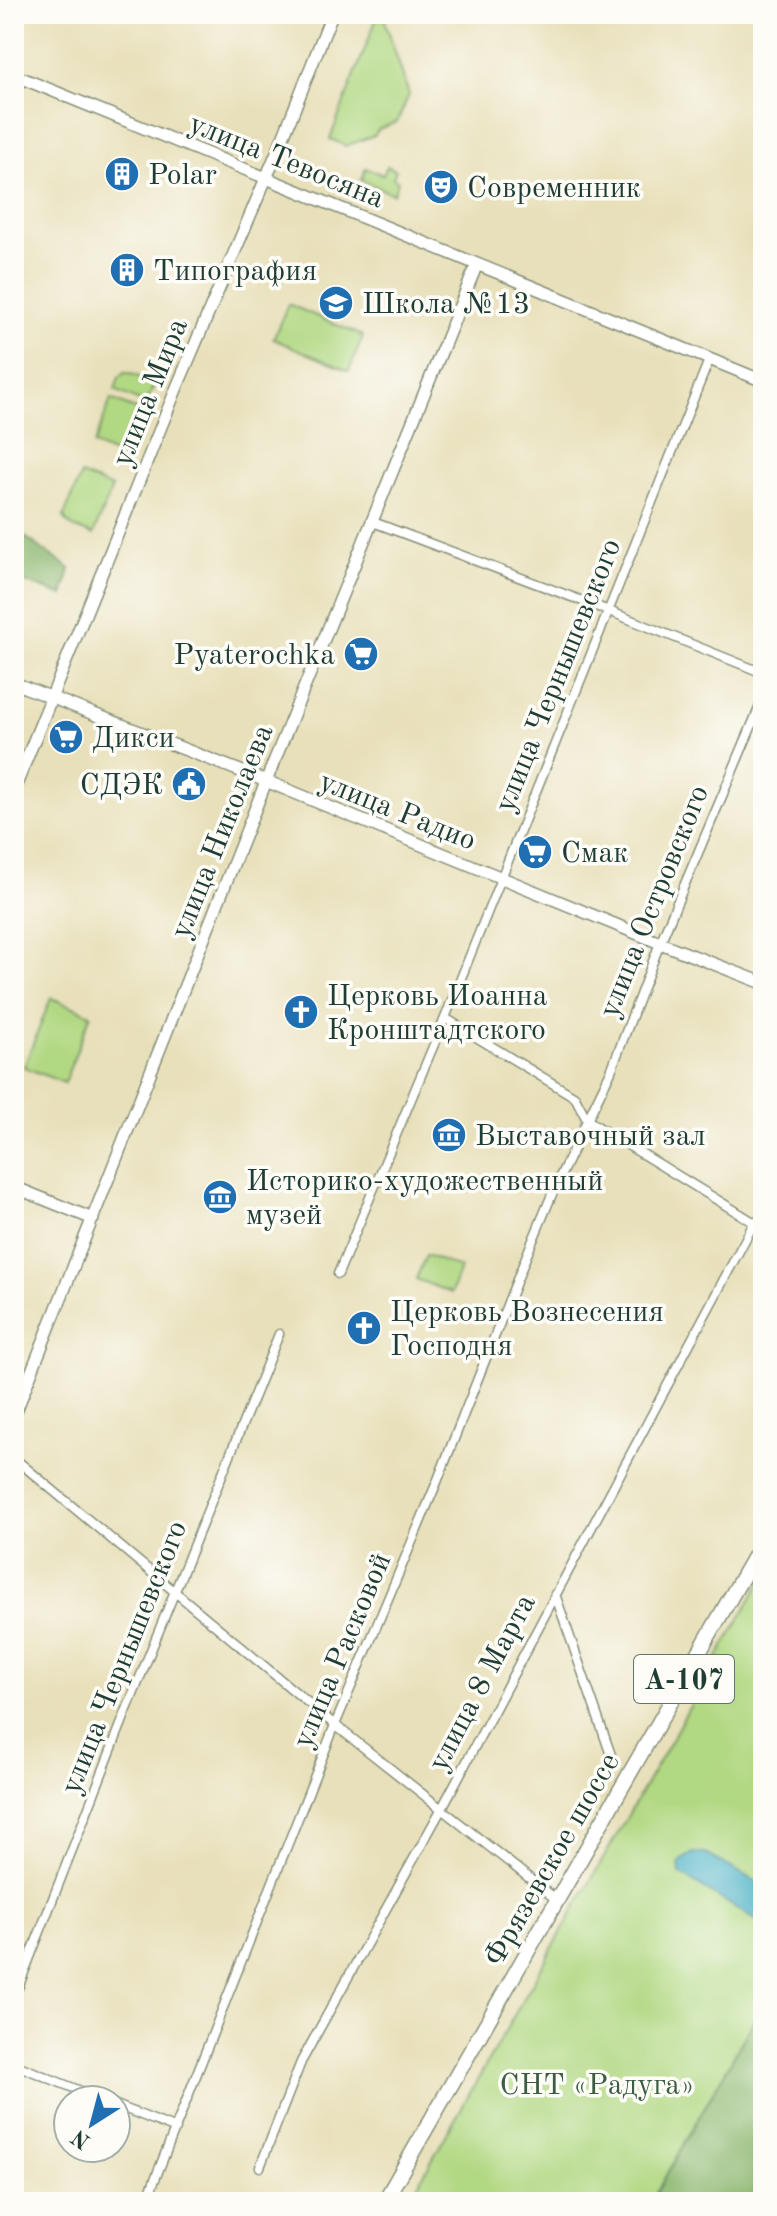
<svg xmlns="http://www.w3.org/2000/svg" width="777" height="2216" font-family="'Old Standard TT',serif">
  <rect width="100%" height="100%" fill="#fdfcf7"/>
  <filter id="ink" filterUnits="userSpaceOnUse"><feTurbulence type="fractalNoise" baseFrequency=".0125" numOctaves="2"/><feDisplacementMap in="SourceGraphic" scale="16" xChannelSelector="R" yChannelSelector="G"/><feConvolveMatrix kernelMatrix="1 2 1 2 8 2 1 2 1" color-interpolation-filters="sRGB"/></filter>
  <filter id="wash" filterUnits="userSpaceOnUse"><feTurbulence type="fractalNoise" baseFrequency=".006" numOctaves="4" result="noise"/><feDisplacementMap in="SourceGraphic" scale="32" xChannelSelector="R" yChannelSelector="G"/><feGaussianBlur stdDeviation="1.8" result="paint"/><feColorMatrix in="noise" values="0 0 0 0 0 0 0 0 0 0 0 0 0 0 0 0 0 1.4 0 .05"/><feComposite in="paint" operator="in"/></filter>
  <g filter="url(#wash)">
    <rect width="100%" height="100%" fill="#e8e0ba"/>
    <path fill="#b1d882" stroke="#688a5b" stroke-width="2" d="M 383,14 L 409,95 L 397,122 L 379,129 L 375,135 L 346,146 L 330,139 L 378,15 Z
      M 387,166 L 396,170 L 393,178 L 398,181 L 393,194 L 361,180 L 366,168 L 383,175 Z
      M 288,304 L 363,336 L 349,371 L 273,339 Z
      M 124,373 L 129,373 L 155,383 L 146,404 L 115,390 L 119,377 Z
      M 111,399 L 142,412 L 123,458 L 94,445 Z
      M 81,475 L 112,488 L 93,535 C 82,530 67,528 64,516 Z
      M 51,998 L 91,1014 L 64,1083 L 24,1067 Z
      M 426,1255 L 460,1268 L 451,1293 L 416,1279 Z
      M 763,1578 L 763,2004 L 651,2202 L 408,2202 Z"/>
    <path fill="#8cb870" stroke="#567a52" stroke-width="2" d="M 14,529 L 70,569 L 63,596 L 14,578 Z
      M 763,2004 L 763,2202 L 651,2202 Z"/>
    <path fill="#47b0c6" stroke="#33767d" stroke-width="2" d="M 693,1853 L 706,1854 L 763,1885 L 763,1922 L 759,1922 L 680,1874 L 679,1865 L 682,1860 Z"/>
  </g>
  <g filter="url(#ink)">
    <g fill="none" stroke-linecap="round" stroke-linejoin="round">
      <g stroke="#848e77" stroke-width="11">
        <path id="street" d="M 373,522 L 609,611 L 763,673
          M 445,1018 L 575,1097 L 587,1120 L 763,1228
          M 338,1274 L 445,1018 L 709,360
          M 14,1458 L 335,1725 L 557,1900
          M 555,1594 L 612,1758
          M 14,1998 L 126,1712 L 279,1334
          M 14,2064 L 103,2100
          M 116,2105 L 176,2129
          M 260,2167 L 301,2062 L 442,1808 L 754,1223
          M 146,2202 L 335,1725 L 437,1482 L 526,1257 L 555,1187 L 611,1071 L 660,943 L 763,699"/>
      </g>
      <g stroke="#848e77" stroke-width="14">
        <path id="secondary" d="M 14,75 L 763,381
          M 14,683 L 266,781 L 660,943 L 763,983
          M 14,790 L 177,387 L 278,150 L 332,14
          M 14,1187 L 93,1219
          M 14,1416 L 271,769 L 477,264"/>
      </g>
      <g stroke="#848e77" stroke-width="17">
        <path id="highway" d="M 384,2202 L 763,1541"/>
      </g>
      <use href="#street" stroke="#fff" stroke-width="8"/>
      <use href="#secondary" stroke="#fff" stroke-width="11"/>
      <use href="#highway" stroke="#fff" stroke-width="14"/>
    </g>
  </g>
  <defs>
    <g id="building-disc" transform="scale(1.8)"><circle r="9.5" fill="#1f6fb2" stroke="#fdfcf7"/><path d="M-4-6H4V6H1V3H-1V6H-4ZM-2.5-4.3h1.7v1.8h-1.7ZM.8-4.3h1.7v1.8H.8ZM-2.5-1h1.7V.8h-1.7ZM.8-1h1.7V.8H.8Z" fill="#fff"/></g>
    <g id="theatre-disc" transform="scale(1.8)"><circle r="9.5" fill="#1f6fb2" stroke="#fdfcf7"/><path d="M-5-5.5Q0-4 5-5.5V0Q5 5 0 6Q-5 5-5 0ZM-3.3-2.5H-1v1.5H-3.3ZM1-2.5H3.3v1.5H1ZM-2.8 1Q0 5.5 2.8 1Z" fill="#fff"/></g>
    <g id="school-disc" transform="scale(1.8)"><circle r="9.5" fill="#1f6fb2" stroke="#fdfcf7"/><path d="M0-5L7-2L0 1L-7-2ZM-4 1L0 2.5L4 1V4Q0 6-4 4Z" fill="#fff"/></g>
    <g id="supermarket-disc" transform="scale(1.8)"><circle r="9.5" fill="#1f6fb2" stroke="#fdfcf7"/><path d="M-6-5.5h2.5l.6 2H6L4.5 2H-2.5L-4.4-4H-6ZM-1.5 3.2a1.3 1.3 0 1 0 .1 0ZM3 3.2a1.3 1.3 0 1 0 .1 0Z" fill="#fff"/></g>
    <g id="civic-disc" transform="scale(1.8)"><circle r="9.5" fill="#1f6fb2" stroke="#fdfcf7"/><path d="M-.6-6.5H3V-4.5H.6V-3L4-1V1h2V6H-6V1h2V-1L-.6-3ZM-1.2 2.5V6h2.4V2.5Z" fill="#fff"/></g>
    <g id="church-disc" transform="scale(1.8)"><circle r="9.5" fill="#1f6fb2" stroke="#fdfcf7"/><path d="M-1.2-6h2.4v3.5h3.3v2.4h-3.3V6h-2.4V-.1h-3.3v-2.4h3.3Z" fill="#fff"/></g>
    <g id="museum-disc" transform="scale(1.8)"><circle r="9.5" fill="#1f6fb2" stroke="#fdfcf7"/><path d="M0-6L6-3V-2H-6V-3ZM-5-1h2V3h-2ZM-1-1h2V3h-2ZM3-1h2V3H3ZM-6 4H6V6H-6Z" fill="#fff"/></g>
  </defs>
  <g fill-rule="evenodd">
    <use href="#building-disc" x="122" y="174"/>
    <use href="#theatre-disc" x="441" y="187"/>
    <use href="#building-disc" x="127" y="270"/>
    <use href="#school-disc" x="336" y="303"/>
    <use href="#supermarket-disc" x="361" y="654"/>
    <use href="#supermarket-disc" x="66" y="737"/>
    <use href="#civic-disc" x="189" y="784"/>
    <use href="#supermarket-disc" x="535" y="852"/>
    <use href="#church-disc" x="301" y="1012"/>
    <use href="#museum-disc" x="449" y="1135"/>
    <use href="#museum-disc" x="220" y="1197"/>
    <use href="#church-disc" x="364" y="1328"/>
  </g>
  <g text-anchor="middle" stroke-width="7" stroke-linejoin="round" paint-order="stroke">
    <rect fill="#fdfcf7" stroke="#62766e" stroke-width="2" x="634" y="1655" width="100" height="48" rx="6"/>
    <g font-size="28" font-weight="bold" fill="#1f3d34">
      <text x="684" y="1689">А-107</text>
    </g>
    <g font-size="30" fill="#1f3d34" stroke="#fdfcf7">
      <text transform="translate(287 160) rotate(22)" y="10">улица Тевосяна</text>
      <text transform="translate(149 392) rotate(-68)" y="10">улица Мира</text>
      <text transform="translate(557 675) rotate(-68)" y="10">улица Чернышевского</text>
      <text transform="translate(398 810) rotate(22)" y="10">улица Радио</text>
      <text transform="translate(221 831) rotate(-68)" y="10">улица Николаева</text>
      <text transform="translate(653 901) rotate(-68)" y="10">улица Островского</text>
      <text transform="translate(341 1650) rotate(-67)" y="10">улица Расковой</text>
      <text transform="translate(123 1657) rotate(-68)" y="10">улица Чернышевского</text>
      <text transform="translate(481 1682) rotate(-62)" y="10">улица 8 Марта</text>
      <text transform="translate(551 1859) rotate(-60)" y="10">Фрязевское шоссе</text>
    </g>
    <g font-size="30" fill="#1f3d34" stroke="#fdfcf7" text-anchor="start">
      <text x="148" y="184">Polar</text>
      <text x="467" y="197">Современник</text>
      <text x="153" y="280">Типография</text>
      <text x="362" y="313">Школа №13</text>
      <text x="335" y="664" text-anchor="end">Pyaterochka</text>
      <text x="92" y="747">Дикси</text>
      <text x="163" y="794" text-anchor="end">СДЭК</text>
      <text x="561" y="862">Смак</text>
      <text x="327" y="1005">Церковь Иоанна<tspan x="327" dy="34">Кронштадтского</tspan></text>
      <text x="475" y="1145">Выставочный зал</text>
      <text x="246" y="1190">Историко-художественный<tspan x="246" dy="34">музей</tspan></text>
      <text x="390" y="1321">Церковь Вознесения<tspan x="390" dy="34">Господня</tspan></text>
    </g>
    <g font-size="30" fill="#3c5c44" stroke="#fdfcf7">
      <text x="597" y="2094">СНТ «Радуга»</text>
    </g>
  </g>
  <rect width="777" height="2216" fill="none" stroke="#fdfcf7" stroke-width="48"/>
  <g transform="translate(92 2124) rotate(216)"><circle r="38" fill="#fdfcf7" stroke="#a4b0a9" stroke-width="2"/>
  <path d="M0-6L14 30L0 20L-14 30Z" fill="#1f6fb2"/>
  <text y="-12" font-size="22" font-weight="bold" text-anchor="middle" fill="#1f3d34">N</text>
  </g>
</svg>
